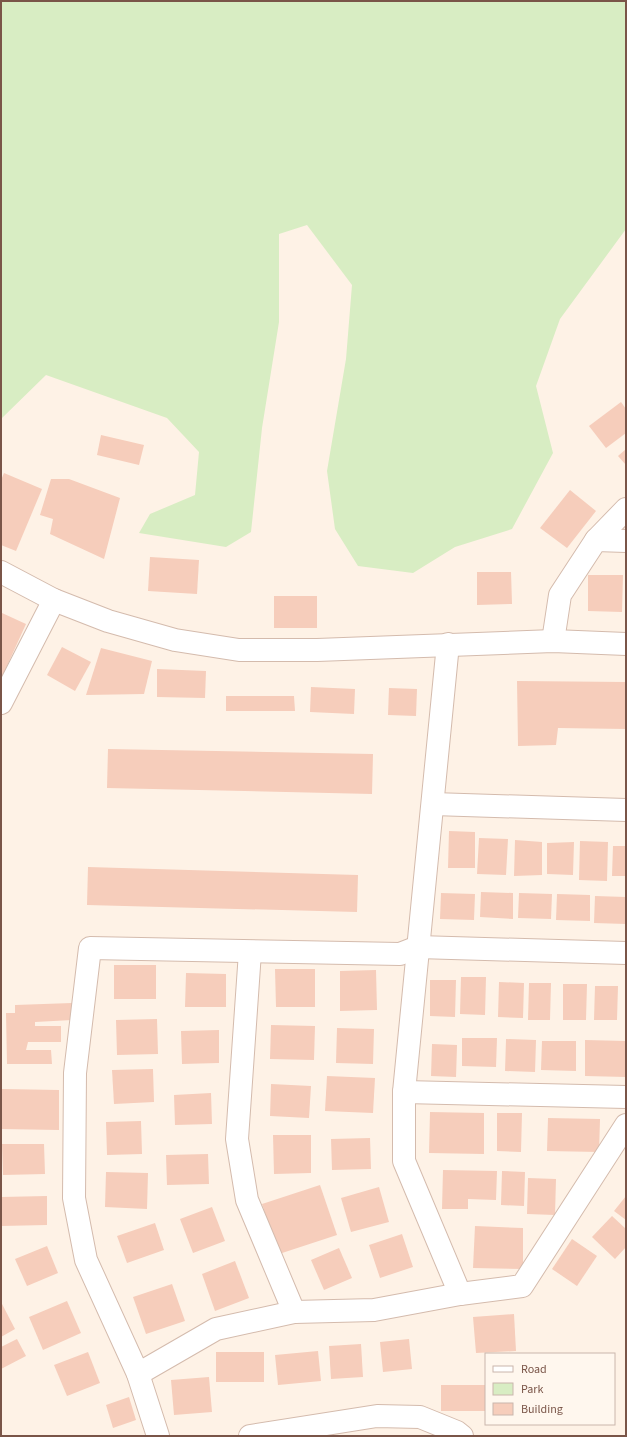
<svg xmlns="http://www.w3.org/2000/svg" width="627" height="1437" font-family="'Source Sans 3',sans-serif">
  <style>
    .green { fill: #d8edc3 }
    .building { fill: #f6cdbb }
    .lines { fill: none; stroke-linecap: round; stroke-linejoin: round }
    .minor-casing { stroke: #d4bbad; stroke-width: 24 }
    .tertiary-casing { stroke: #d4bbad; stroke-width: 24 }
    .minor { stroke: #fff; stroke-width: 22 }
    .tertiary { stroke: #fff; stroke-width: 22 }
  </style>
  <rect width="100%" height="100%" fill="#fef2e6"/>
  <path class="green" d="M1,1H626V229L560,319L536,386L553,453L512,529L455,547L413,573L358,566L335,529L327,471L346,359L352,285L307,225L279,234V322L262,428L251,532L226,547L139,533L150,514L195,495L199,452L167,418L46,375L1,419Z"/>
  <g class="building">
    <path d="M621,402L626,409V433L606,448L589,426Z"/>
    <path d="M101,435L144,445L139,465L97,455Z"/>
    <path d="M626,449V465L618,456Z"/>
    <path d="M4,473L42,489L16,551L1,545V480Z"/>
    <path d="M51,479H69L120,498L104,559L50,534L53,519L40,515Z"/>
    <path d="M570,490L596,511L567,548L540,528Z"/>
    <path d="M150,557L199,560L197,594L148,591Z"/>
    <path d="M477,572H511L512,604L477,605Z"/>
    <path d="M588,575H623L622,612L588,611Z"/>
    <rect x="274" y="596" width="43" height="32"/>
    <path d="M2,613L26,624L1,679V615Z"/>
    <path d="M62,647L91,662L75,691L47,675Z"/>
    <path d="M101,648L152,661L144,694L86,695Z"/>
    <path d="M157,669L206,671L205,698L157,697Z"/>
    <path d="M517,681L626,682V729L558,728L556,745L518,746Z"/>
    <path d="M311,687L355,689L354,714L310,712Z"/>
    <path d="M389,688L417,689L416,716L388,715Z"/>
    <path d="M226,696H294L295,711H226Z"/>
    <path d="M108,749L373,754L372,794L107,788Z"/>
    <path d="M449,831L475,832V868H448Z"/>
    <path d="M479,838L508,839L506,875L477,874Z"/>
    <path d="M515,840L542,842V875L514,876Z"/>
    <path d="M580,841L608,842L607,881L579,880Z"/>
    <path d="M574,842L573,875L547,874V843Z"/>
    <path d="M613,846H626V876H612Z"/>
    <path d="M88,867L358,875L357,912L87,905Z"/>
    <path d="M481,892L513,893V919L480,917Z"/>
    <path d="M441,893L475,894L474,920L440,919Z"/>
    <path d="M519,893L552,894L551,919L518,918Z"/>
    <path d="M557,894L590,895V921L556,920Z"/>
    <path d="M595,896L626,897V924L594,923Z"/>
    <rect x="114" y="965" width="42" height="34"/>
    <path d="M275,969H315V1007H276Z"/>
    <path d="M376,970L377,1010L340,1011V971Z"/>
    <path d="M186,973L226,974V1007H185Z"/>
    <path d="M461,977H486L485,1015L460,1014Z"/>
    <path d="M430,980H456L455,1017L430,1016Z"/>
    <path d="M499,982L524,983L523,1018L498,1017Z"/>
    <path d="M529,983H551L550,1020H528Z"/>
    <path d="M563,984H587L586,1020H563Z"/>
    <path d="M595,986H618L617,1020H594Z"/>
    <path d="M72,1003V1020L35,1022V1026H61V1042H28L26,1050H51L52,1064H7L6,1013H15V1005Z"/>
    <path d="M157,1019L158,1054L117,1055L116,1020Z"/>
    <path d="M271,1025L315,1026L314,1060L270,1059Z"/>
    <path d="M337,1028L374,1029L373,1064L336,1063Z"/>
    <path d="M219,1030V1063L182,1064L181,1031Z"/>
    <path d="M462,1038H497L496,1067L462,1066Z"/>
    <path d="M506,1039L536,1040L535,1072L505,1071Z"/>
    <path d="M585,1040L626,1041V1077L585,1076Z"/>
    <path d="M542,1041H576V1071L541,1070Z"/>
    <path d="M432,1044L457,1045L456,1077L431,1076Z"/>
    <path d="M153,1069L154,1102L114,1104L112,1070Z"/>
    <path d="M327,1076L375,1078L373,1113L325,1111Z"/>
    <path d="M271,1084L311,1086L309,1118L270,1116Z"/>
    <path d="M2,1089L59,1090V1130L1,1129Z"/>
    <path d="M211,1093L212,1124L175,1125L174,1095Z"/>
    <path d="M430,1112L484,1113V1154L429,1153Z"/>
    <path d="M497,1113H522L521,1152L497,1151Z"/>
    <path d="M548,1118L600,1119L599,1152L547,1151Z"/>
    <path d="M141,1121L142,1154L107,1155L106,1122Z"/>
    <path d="M273,1135H311V1173L274,1174Z"/>
    <path d="M370,1138L371,1169L332,1170L331,1139Z"/>
    <path d="M2,1144H44L45,1174L3,1175Z"/>
    <path d="M208,1154L209,1184L167,1185L166,1155Z"/>
    <path d="M443,1170L497,1171L496,1200L468,1199V1209H442Z"/>
    <path d="M502,1171L525,1172L524,1206L501,1205Z"/>
    <path d="M106,1172L148,1173L147,1209L105,1207Z"/>
    <path d="M528,1178L556,1179L555,1215L527,1214Z"/>
    <path d="M320,1185L337,1235L279,1254L262,1204Z"/>
    <path d="M379,1187L389,1222L351,1232L341,1198Z"/>
    <path d="M47,1196V1225L1,1226V1197Z"/>
    <path d="M626,1196V1220L614,1211Z"/>
    <path d="M212,1207L225,1241L193,1253L180,1219Z"/>
    <path d="M612,1216L626,1229V1247L615,1259L592,1237Z"/>
    <path d="M155,1223L164,1250L127,1263L117,1236Z"/>
    <path d="M475,1226L523,1228V1269L473,1268Z"/>
    <path d="M402,1234L413,1267L380,1278L369,1245Z"/>
    <path d="M572,1239L597,1256L577,1286L552,1269Z"/>
    <path d="M47,1246L58,1273L27,1286L15,1259Z"/>
    <path d="M339,1248L352,1278L324,1290L311,1260Z"/>
    <path d="M235,1261L249,1298L215,1311L202,1274Z"/>
    <path d="M172,1284L185,1321L146,1334L133,1297Z"/>
    <path d="M67,1301L81,1333L43,1350L29,1317Z"/>
    <path d="M1,1302L15,1329L1,1337Z"/>
    <path d="M514,1314L516,1351L476,1353L473,1317Z"/>
    <path d="M17,1339L26,1356L1,1369V1347Z"/>
    <path d="M409,1339L412,1369L383,1372L380,1342Z"/>
    <path d="M361,1344L363,1377L331,1379L329,1346Z"/>
    <path d="M318,1351L321,1381L278,1385L275,1355Z"/>
    <path d="M88,1352L100,1383L67,1396L54,1365Z"/>
    <rect x="216" y="1352" width="48" height="30"/>
    <path d="M209,1377L212,1412L174,1415L171,1380Z"/>
    <rect x="441" y="1385" width="45" height="26"/>
    <path d="M129,1397L136,1420L113,1428L106,1405Z"/>
  </g>
  <g class="lines">
    <g class="minor-casing">
      <g id="minor">
        <path d="M596,540L626,509"/>
        <path d="M553,641L560,595L596,540L626,541"/>
        <path d="M448,644L404,1092V1161L460,1294"/>
        <path d="M1,703L54,600"/>
        <path d="M433,804L626,810"/>
        <path d="M250,952L237,1139L247,1200L294,1312"/>
        <path d="M404,1092L626,1097"/>
        <path d="M138,1374L216,1329L294,1312L374,1310L460,1294L522,1286L626,1125"/>
        <path d="M158,1436L138,1374L86,1260L74,1198L75,1073L90,948L400,954L418,947L626,953"/>
        <path d="M250,1436L377,1416L420,1417L457,1432L462,1436"/>
      </g>
    </g>
    <g class="tertiary-casing">
      <path id="tertiary" d="M1,572L54,600L108,621L175,640L239,650H317L553,641L626,644"/>
    </g>
    <use href="#minor" class="minor"/>
    <use href="#tertiary" class="tertiary"/>
  </g>
  <rect width="627" height="1437" fill="none" stroke="#7a5548" stroke-width="4"/>
  <rect x="485" y="1353" width="130" height="72" fill="#fff7ee" stroke="#cab6ac"/>
  <rect x="493" y="1366" width="20" height="6" fill="#ffffff" stroke="#cab6ac"/>
  <text x="521" y="1373" font-size="12" fill="#7a5548">Road</text>
  <rect x="493" y="1383" width="20" height="12" fill="#d8edc3" stroke="#cab6ac"/>
  <text x="521" y="1393" font-size="12" fill="#7a5548">Park</text>
  <rect x="493" y="1403" width="20" height="12" fill="#f6cdbb" stroke="#cab6ac"/>
  <text x="521" y="1413" font-size="12" fill="#7a5548">Building</text>
</svg>
